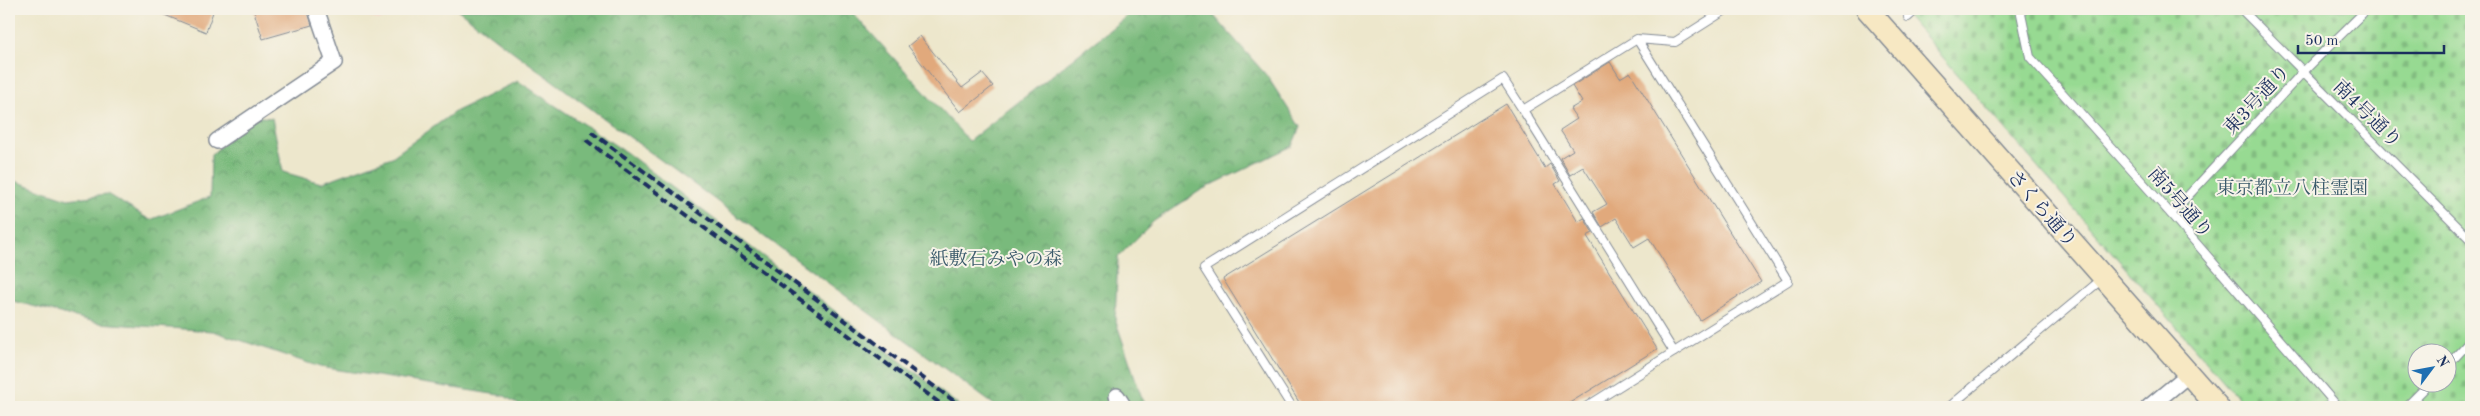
<svg xmlns="http://www.w3.org/2000/svg" width="2480" height="416" font-family="'Old Standard TT','Noto Serif JP',serif">
  <style>
    .built { fill: #f7d0cd }
    .forest { fill: url(#forest-crowns); stroke: #4a746d }
    .cemetery { fill: url(#cemetery-stones); stroke: #598478; fill-rule: evenodd }
    .building { fill: #e1a97c }
    .lines { fill: none; stroke-linecap: round; stroke-linejoin: round }
    .lane-casing { stroke: #848b95; stroke-width: 10 }
    .street-casing { stroke: #848b95; stroke-width: 18 }
    .secondary-casing { stroke: #848b95; stroke-width: 24 }
    .lane { stroke: #fff; stroke-width: 8 }
    .street { stroke: #fff; stroke-width: 15 }
    .secondary { stroke: #f7e8c3; stroke-width: 21 }
    .rail { stroke: #1b2f5e; stroke-width: 4; stroke-dasharray: 8 4; stroke-linecap: butt }
    .labels { text-anchor: middle; stroke-width: 4; stroke-linejoin: round; paint-order: stroke }
    .street-label { font-size: 19px; fill: #1b2f5e; stroke: #f7f3e8 }
    .park-label { font-size: 19px; fill: #3a5a6b; stroke: #f7f3e8 }
  </style>
  <defs>
    <pattern id="forest-crowns" width="20" height="18" patternUnits="userSpaceOnUse" patternTransform="scale(1.25)"><rect width="20" height="18" fill="#79ba7c"/><path d="M2 6a3 3 0 1 1 6 0M12 15a3 3 0 1 1 6 0" fill="none" stroke="#629869"/></pattern>
    <pattern id="cemetery-stones" width="16" height="16" patternUnits="userSpaceOnUse" patternTransform="scale(1.25)"><rect width="16" height="16" fill="#97da92"/><path d="M2 7V4a2 2 0 0 1 4 0v3zM10 15v-3a2 2 0 0 1 4 0v3z" fill="#82bb80"/></pattern>
  </defs>
  <rect width="100%" height="100%" fill="#f7f3e8"/>
  <filter id="ink" filterUnits="userSpaceOnUse"><feTurbulence type="fractalNoise" baseFrequency=".02" numOctaves="2"/><feDisplacementMap in="SourceGraphic" scale="10" xChannelSelector="R" yChannelSelector="G"/><feConvolveMatrix kernelMatrix="1 2 1 2 8 2 1 2 1" color-interpolation-filters="sRGB"/></filter>
  <filter id="wash" filterUnits="userSpaceOnUse"><feTurbulence type="fractalNoise" baseFrequency=".0096" numOctaves="4" result="noise"/><feDisplacementMap in="SourceGraphic" scale="20" xChannelSelector="R" yChannelSelector="G"/><feGaussianBlur stdDeviation="1.12" result="paint"/><feColorMatrix in="noise" values="0 0 0 0 0 0 0 0 0 0 0 0 0 0 0 0 0 1.4 0 .05"/><feComposite in="paint" operator="in"/></filter>
  <g filter="url(#wash)">
    <rect width="100%" height="100%" fill="#ede7cc"/>
    <path class="built" d="M350,9H402L380,20L352,13Z"/>
    <g class="forest">
      <path d="M457,9H849L969,141L1132,12L1147,9H1208L1267,76L1300,127L1292,146L1201,190L1154,221L1118,257L1115,319L1145,407H997L496,39Z"/>
      <path d="M518,81L627,153L961,407H522L505,396L320,367L213,331L99,323L9,300V179L68,199L107,194L150,220L210,197L211,155L253,116L272,118L283,172L321,183L392,157L456,111Z"/>
    </g>
    <path class="cemetery" d="M1901,9H2471V407H2246ZM2418,354H2448V384H2418Z"/>
    <g id="blocks">
      <g class="building">
        <path d="M150,9H214L206,32Z"/>
        <path d="M253,9H307L312,25L263,39Z"/>
        <path d="M920,36L962,88L982,73L993,86L960,112L908,46Z"/>
        <path d="M1610,62L1620,78L1630,72L1761,282L1700,320L1649,238L1634,247L1616,218L1602,227L1593,212L1607,204L1583,167L1570,175L1560,158L1573,150L1560,130L1577,119L1570,109L1582,102L1572,86Z"/>
        <path d="M1506,104L1545,168L1550,164L1560,181L1555,184L1578,222L1584,218L1593,233L1587,236L1657,349L1563,407H1302L1223,279Z"/>
      </g>
    </g>
  </g>
  <g filter="url(#ink)">
    <use href="#blocks" fill-opacity="0" stroke="#848b95" stroke-width="1"/>
    <g class="lines">
      <g class="lane-casing">
        <g id="lane">
          <path d="M2020,9L2030,57L2171,214L2338,407"/>
          <path d="M2241,9L2471,240"/>
          <path d="M1908,17L1917,9"/>
          <path d="M1637,39L1788,281L1674,352L1523,110L1637,39L1675,42L1727,9"/>
          <path d="M2171,214L2304,71L2367,9"/>
          <path d="M2448,365L2471,340"/>
          <path d="M1292,407L1204,268L1503,79L1523,110"/>
          <path d="M1586,407L1674,352"/>
          <path d="M1949,407L2102,279"/>
          <path d="M2406,407L2429,384"/>
        </g>
      </g>
      <g class="street-casing">
        <g id="street">
          <path d="M217,141L334,62L316,9"/>
          <path d="M1117,396L1124,407"/>
          <path d="M2149,407L2189,374"/>
        </g>
      </g>
      <g class="secondary-casing">
        <path id="secondary" d="M1867,9L2218,407"/>
      </g>
      <use href="#lane" class="lane"/>
      <use href="#street" class="street"/>
      <use href="#secondary" class="secondary"/>
      <g class="rail">
        <path d="M591,132L962,407"/>
        <path d="M586,140L945,407"/>
      </g>
    </g>
  </g>
  <g class="labels">
    <g class="street-label">
      <text transform="translate(2256 99) rotate(-47)" y="7">東3号通り</text>
      <text transform="translate(2368 113) rotate(45)" y="7">南4号通り</text>
      <text transform="translate(2181 202) rotate(49)" y="7">南5号通り</text>
      <text transform="translate(2043 208) rotate(49)" y="7">さくら通り</text>
    </g>
    <g class="park-label">
      <text x="2292" y="194">東京都立八柱霊園</text>
      <text x="996" y="265">紙敷石みやの森</text>
    </g>
  </g>
  <rect width="2480" height="416" fill="none" stroke="#f7f3e8" stroke-width="30"/>
  <g transform="translate(2432 368) rotate(58)"><circle r="24" fill="#f7f3e8" stroke="#9fa5b1"/>
  <path d="M0-4L9 19L0 12L-9 19Z" fill="#1f6fb2"/>
  <text y="-8" font-size="14" font-weight="bold" text-anchor="middle" fill="#1b2f5e">N</text>
  </g>
  <path d="M2298 45v8h146v-8" fill="none" stroke="#1b2f5e" stroke-width="2.5"/>
  <text x="2305" y="45" font-size="15" fill="#1b2f5e" stroke="#f7f3e8" stroke-width="4" paint-order="stroke">50 m</text>
</svg>
